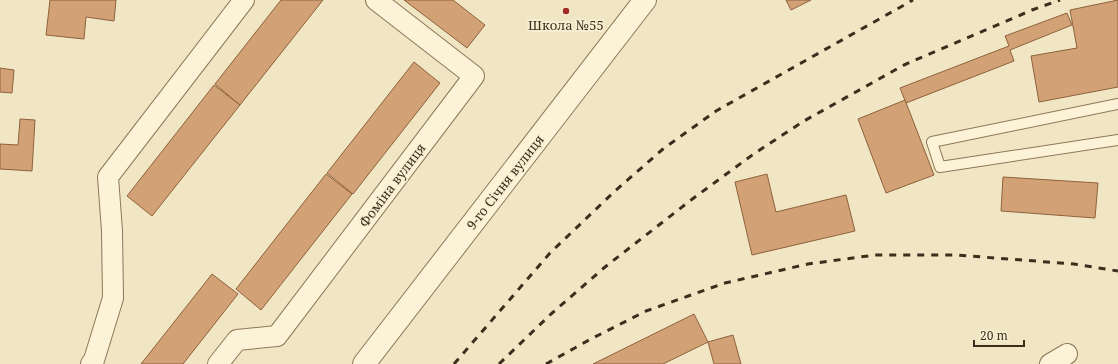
<svg xmlns="http://www.w3.org/2000/svg" width="1118" height="364" font-family="'Noto Serif',serif">
  <style>
    .building { fill: #d2a276; stroke: #8e613c }
    .lines { fill: none; stroke-linecap: round; stroke-linejoin: round }
    .service-casing { stroke: #8d7758; stroke-width: 12 }
    .minor-casing { stroke: #8d7758; stroke-width: 22 }
    .tertiary-casing { stroke: #8d7758; stroke-width: 24 }
    .service { stroke: #fbf2d7; stroke-width: 10 }
    .minor { stroke: #fbf2d7; stroke-width: 20 }
    .tertiary { stroke: #fbf2d7; stroke-width: 22 }
    .rail { stroke: #3c2e1d; stroke-width: 3; stroke-dasharray: 7 7; stroke-linecap: butt }
    .poi-dot { fill: #a12a24; stroke: #f8efd3; stroke-width: 1.5 }
    .labels { text-anchor: middle; stroke-width: 3.5; stroke-linejoin: round; paint-order: stroke }
    .poi-label { font-size: 13px; fill: #3c2e1d; stroke: #f8efd3 }
    .street-label { font-size: 13px; fill: #3c2e1d; stroke: #f8efd3 }
  </style>
  <rect width="100%" height="100%" fill="#f1e6c3"/>
  <g class="building">
    <path d="M50,0H116L114,21L86,17L84,39L46,35Z"/>
    <path d="M281,0H323L240,105L215,84Z"/>
    <path d="M404,0H453L485,25L467,48Z"/>
    <path d="M786,0H811L791,10Z"/>
    <path d="M1118,0V87L1039,102L1031,56L1077,48L1070,10Z"/>
    <path d="M1067,13L1072,25L1010,50L1014,61L906,103L900,88L1009,46L1005,36Z"/>
    <path d="M414,62L440,83L353,194L327,173Z"/>
    <path d="M0,68L14,70L12,93L0,92Z"/>
    <path d="M214,85L240,105L152,216L127,196Z"/>
    <path d="M905,100L934,175L886,193L858,119Z"/>
    <path d="M20,119L35,120L32,171L0,169V144L18,145Z"/>
    <path d="M326,174L352,194L261,310L236,289Z"/>
    <path d="M767,174L776,212L846,195L855,231L752,255L735,182Z"/>
    <path d="M1003,177L1098,183L1095,218L1001,211Z"/>
    <path d="M212,274L238,294L183,364H141Z"/>
    <path d="M694,314L708,342L663,364H593Z"/>
    <path d="M733,335L741,364H714L708,342Z"/>
  </g>
  <g class="lines">
    <g class="service-casing">
      <path id="service" d="M1118,104L932,142L940,167L1118,140"/>
    </g>
    <g class="minor-casing">
      <g id="minor">
        <path d="M91,364L94,360L113,298L112,231L108,177L244,0"/>
        <path d="M218,364L237,340L277,336L474,76L376,0"/>
        <path d="M1050,364L1067,354"/>
      </g>
    </g>
    <g class="tertiary-casing">
      <path id="tertiary" d="M364,364L645,0"/>
    </g>
    <use href="#service" class="service"/>
    <use href="#minor" class="minor"/>
    <use href="#tertiary" class="tertiary"/>
    <g class="rail">
      <path d="M454,364L550,253L615,191L663,149L716,111L913,0"/>
      <path d="M499,364L551,314L605,267L691,200L755,153L804,121L904,65L1032,10L1060,0"/>
      <path d="M546,364L589,340L646,311L725,283L808,264L875,255H956L1074,264L1118,271"/>
    </g>
  </g>
  <circle class="poi-dot" cx="566" cy="11" r="4"/>
  <g class="labels">
    <g class="poi-label">
      <text x="566" y="30">Школа №55</text>
    </g>
    <g class="street-label">
      <text transform="translate(505 182) rotate(-52)" y="5">9-го Січня вулиця</text>
      <text transform="translate(392 185) rotate(-53)" y="5">Фоміна вулиця</text>
    </g>
  </g>
  <path d="M974 340v6h50v-6" fill="none" stroke="#3c2e1d" stroke-width="2"/>
  <text x="980" y="340" font-size="12" fill="#3c2e1d" stroke="#f8efd3" stroke-width="3" paint-order="stroke">20 m</text>
</svg>
